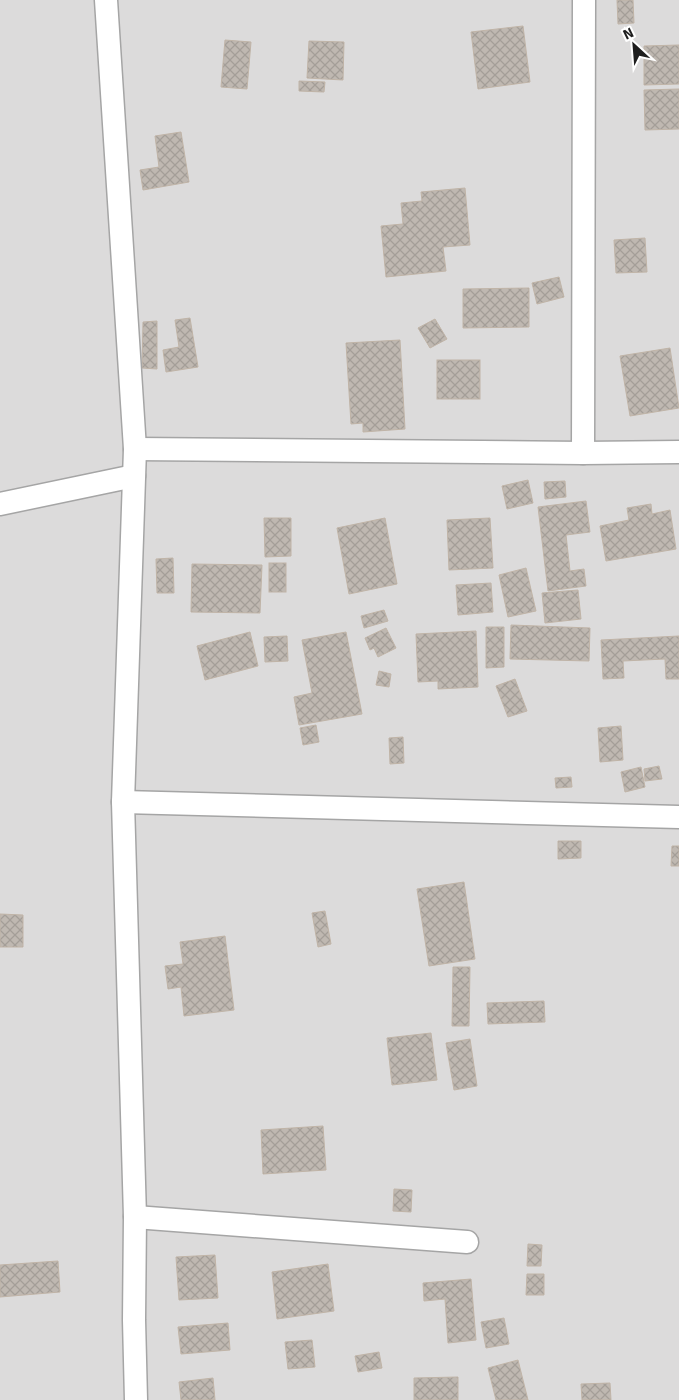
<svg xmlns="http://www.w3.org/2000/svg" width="679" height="1400" font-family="Signika,sans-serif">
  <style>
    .residential { fill: #dcdbdb }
    .building { fill: url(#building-cross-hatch); stroke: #c0b4a7 }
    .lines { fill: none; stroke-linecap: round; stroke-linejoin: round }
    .minor-casing { stroke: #a5a5a5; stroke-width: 25 }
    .minor { stroke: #fff; stroke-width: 22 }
  </style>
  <defs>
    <pattern id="building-cross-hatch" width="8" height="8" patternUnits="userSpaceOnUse" patternTransform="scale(1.25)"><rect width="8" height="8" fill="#bfb8b1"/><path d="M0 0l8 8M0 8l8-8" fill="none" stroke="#a49e98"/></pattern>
  </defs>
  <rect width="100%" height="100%" fill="#efece5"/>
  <rect class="residential" x="0" y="0" width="679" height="1400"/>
  <g class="building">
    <path d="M617,0H633L634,23L618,24Z"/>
    <path d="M523,26L530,82L478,89L471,32Z"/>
    <path d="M225,40L251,42L247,89L221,87Z"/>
    <path d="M309,41L344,42L343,80L307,78Z"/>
    <path d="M679,45V84L644,85V46Z"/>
    <path d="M299,81L325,82L324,92L299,91Z"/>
    <path d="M679,89V129L645,130L644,90Z"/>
    <path d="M181,132L189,182L143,190L140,170L159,167L155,136Z"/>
    <path d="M465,188L470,245L443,247L446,271L386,277L381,226L403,224L401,203L422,201L421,192Z"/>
    <path d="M645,238L647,272L616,273L614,240Z"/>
    <path d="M559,277L564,297L537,304L532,283Z"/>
    <path d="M529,288V327L463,328V289Z"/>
    <path d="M190,318L198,367L166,372L163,350L179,347L175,320Z"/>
    <path d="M435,319L447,339L430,348L418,328Z"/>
    <path d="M157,321V369L142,368L143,322Z"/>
    <path d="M400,340L405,429L363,432V423L351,424L346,343Z"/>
    <path d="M670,348L679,408L630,416L620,356Z"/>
    <rect x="437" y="360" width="43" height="39"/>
    <path d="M528,480L533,503L507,509L502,486Z"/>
    <path d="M565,481L566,497L545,499L544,482Z"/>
    <path d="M586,501L590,532L566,535L570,571L584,569L586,586L548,591L538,507Z"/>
    <path d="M651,504L652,514L670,510L676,549L606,561L600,526L629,520L627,508Z"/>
    <path d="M264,518H291V556L265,557Z"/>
    <path d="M385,518L397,584L349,594L337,528Z"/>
    <path d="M490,518L493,568L449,570L447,520Z"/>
    <path d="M173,558L174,593H157L156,559Z"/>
    <rect x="269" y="563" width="17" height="29"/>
    <path d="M192,564L262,565L260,613L191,612Z"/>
    <path d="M526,568L536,611L508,617L499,575Z"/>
    <path d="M491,583L493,612L458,615L456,585Z"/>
    <path d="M578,590L581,619L545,623L542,593Z"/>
    <path d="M384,610L388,621L364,628L361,616Z"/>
    <path d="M511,625L590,628L589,661L510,659Z"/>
    <path d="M486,627H504V667L486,668Z"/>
    <path d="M386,628L396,648L378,657L374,648L370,650L365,638Z"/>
    <path d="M476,631L478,687L438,689V681L418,682L416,634Z"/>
    <path d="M250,632L258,666L205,680L197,646Z"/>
    <path d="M346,632L362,714L299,725L294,697L312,693L302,640Z"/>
    <path d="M287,636L288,661L265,662L264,637Z"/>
    <path d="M679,636V679H666L665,659L623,661L624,678L603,679L601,640Z"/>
    <path d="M379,671L391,674L389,687L376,685Z"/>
    <path d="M515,679L527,711L508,717L496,686Z"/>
    <path d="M316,725L319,742L303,745L300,728Z"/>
    <path d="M621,726L623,760L600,762L598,728Z"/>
    <path d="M403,737L404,763L390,764L389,738Z"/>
    <path d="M659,766L662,779L645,781L644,769Z"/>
    <path d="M641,767L645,787L625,792L621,772Z"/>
    <path d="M571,777L572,787L556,788L555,778Z"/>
    <path d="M558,841H581V858L558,859Z"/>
    <path d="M672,846H679V866H671Z"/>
    <path d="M464,882L475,959L429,966L417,889Z"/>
    <path d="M325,911L331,944L318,947L312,913Z"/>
    <path d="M0,914L23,915V947H0Z"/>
    <path d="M225,936L234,1010L184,1016L181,987L168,989L165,966L183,964L180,942Z"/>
    <path d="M453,967H470L469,1026H452Z"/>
    <path d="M544,1001L545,1022L488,1024L487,1003Z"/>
    <path d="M431,1033L437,1080L392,1085L387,1038Z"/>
    <path d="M470,1039L477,1086L454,1090L446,1043Z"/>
    <path d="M323,1126L326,1170L263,1174L261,1130Z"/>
    <path d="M394,1189L412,1190L411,1212L393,1211Z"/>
    <path d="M528,1244L542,1245L541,1266H527Z"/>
    <path d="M215,1255L218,1298L179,1300L176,1257Z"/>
    <path d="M58,1261L60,1292L0,1297V1265Z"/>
    <path d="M328,1264L334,1311L277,1319L272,1272Z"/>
    <path d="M527,1274H544V1295H526Z"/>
    <path d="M471,1279L476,1340L448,1343L445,1299L424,1301L423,1283Z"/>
    <path d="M504,1318L509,1344L486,1348L481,1322Z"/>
    <path d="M228,1323L230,1350L181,1354L178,1327Z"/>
    <path d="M312,1340L315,1367L288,1369L285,1342Z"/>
    <path d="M379,1352L382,1368L358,1372L355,1356Z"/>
    <path d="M518,1360L528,1400H496L488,1368Z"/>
    <path d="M458,1377V1400H414V1378Z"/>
    <path d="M213,1378L215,1400H181L179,1382Z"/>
    <path d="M610,1383L611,1400H582L581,1384Z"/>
  </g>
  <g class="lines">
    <g class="minor-casing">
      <g id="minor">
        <path d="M106,0L135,449L123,802L135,1217L134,1320L136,1400"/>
        <path d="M135,449L583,453L679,452"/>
        <path d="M583,453L584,0"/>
        <path d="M0,504L134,476"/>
        <path d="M123,802L679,817"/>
        <path d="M135,1217L467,1242"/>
      </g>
    </g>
    <use href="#minor" class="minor"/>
  </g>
  <g transform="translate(634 45) rotate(334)" stroke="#ffffff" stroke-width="4" paint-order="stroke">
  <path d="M0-4L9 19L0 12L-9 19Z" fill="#1e1e1e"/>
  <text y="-8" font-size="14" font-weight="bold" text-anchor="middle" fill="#1e1e1e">N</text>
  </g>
</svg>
